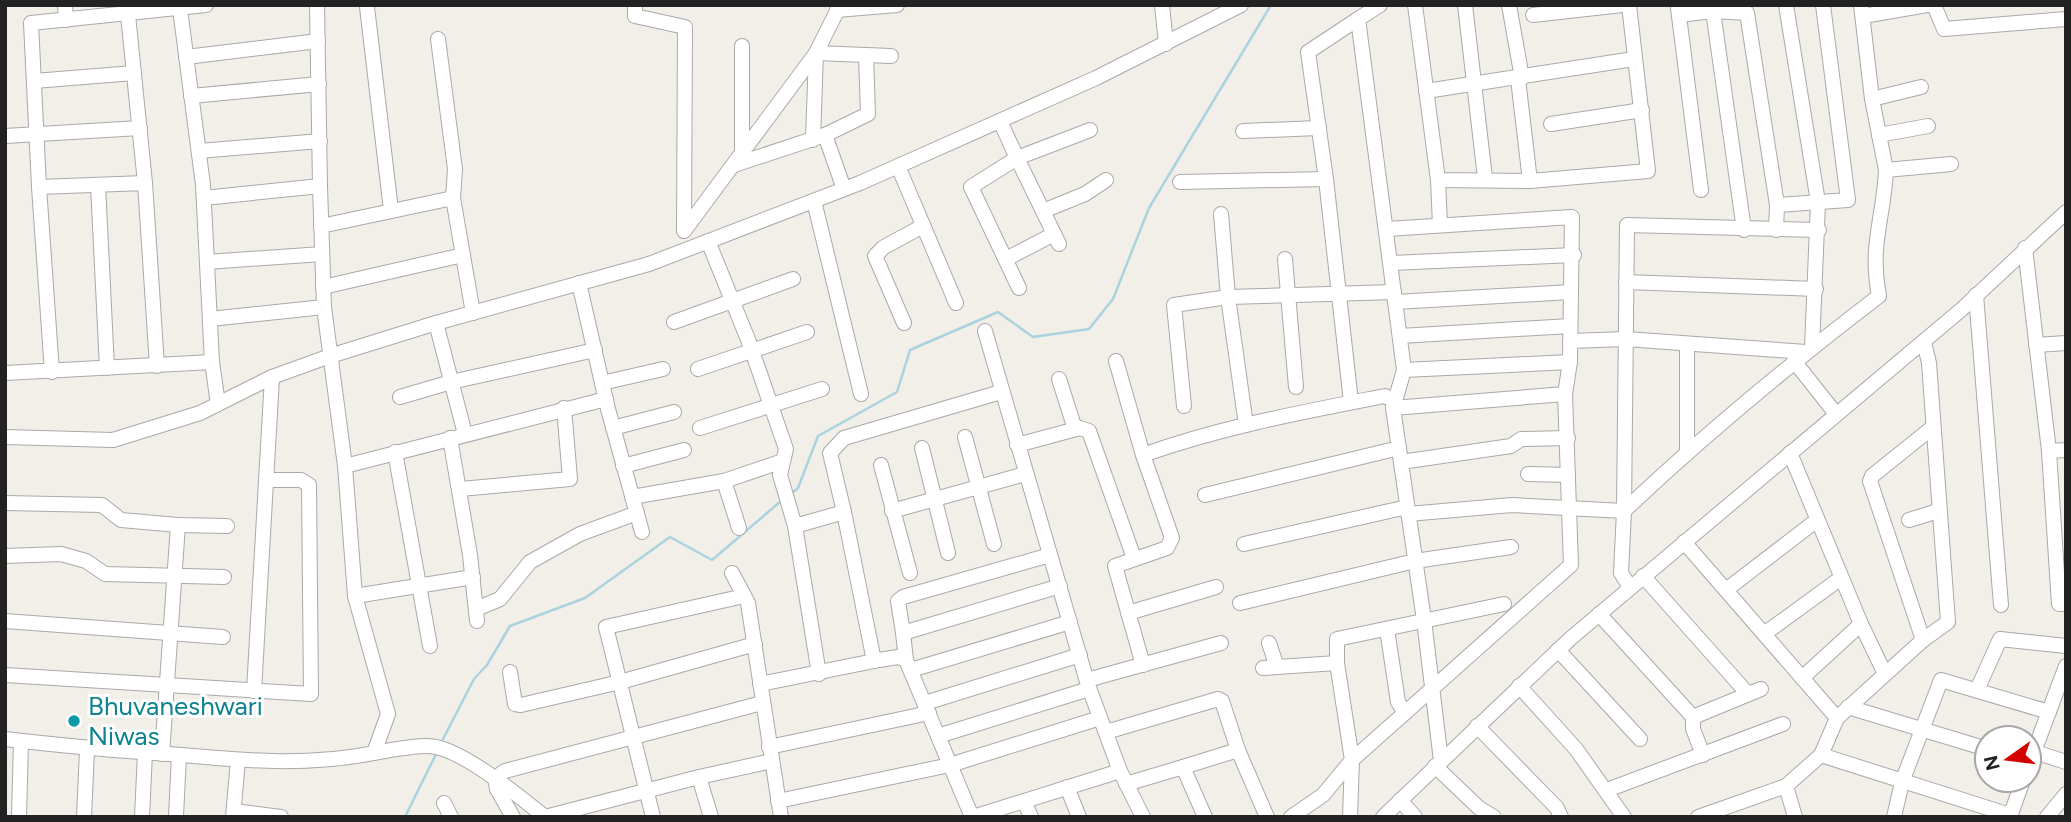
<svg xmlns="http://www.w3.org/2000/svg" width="2071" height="822" font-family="Figtree,sans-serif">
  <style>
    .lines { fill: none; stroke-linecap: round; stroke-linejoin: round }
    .stream { stroke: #aad3df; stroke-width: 2.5 }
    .minor-casing { stroke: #a9a9a9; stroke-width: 16 }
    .minor { stroke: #fff; stroke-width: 14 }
    .culture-dot { fill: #0f9aa8; stroke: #fff; stroke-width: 2.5 }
    .labels { text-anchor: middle; stroke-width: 6; stroke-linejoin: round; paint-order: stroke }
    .culture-label { font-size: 26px; fill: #0d838f; stroke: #fff; text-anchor: start }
  </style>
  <rect width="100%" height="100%" fill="#f2efe9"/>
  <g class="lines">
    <g class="stream">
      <path d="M792,493L798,488L818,436L897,392L910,350L998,312L1033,337L1089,329L1113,299L1149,208L1271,5"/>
      <path d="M442,741L474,679L487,665L510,626L585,598L670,537L712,560L781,501"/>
      <path d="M405,817L436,754"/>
    </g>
    <g class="minor-casing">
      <g id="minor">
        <path d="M65,5L66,20"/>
        <path d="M317,5L320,186"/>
        <path d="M635,5V16L685,27L684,230"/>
        <path d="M1162,5L1166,44"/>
        <path d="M1380,5L1358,19L1404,370L1393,408L1424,620L1441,761"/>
        <path d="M1415,5L1438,180L1530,181L1648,171L1629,5"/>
        <path d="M1465,5L1485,178"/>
        <path d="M1509,5L1522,78"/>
        <path d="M1786,5L1818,202L1812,348"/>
        <path d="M1861,5L1872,99L1886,170"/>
        <path d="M1934,5L1944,29L2066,19"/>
        <path d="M367,7L391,210"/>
        <path d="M1678,8L1701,190"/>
        <path d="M180,9L203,185L212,362"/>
        <path d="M837,10L897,5"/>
        <path d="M1713,11L1747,13L1777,205L1776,230"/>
        <path d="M128,15L145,183"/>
        <path d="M1533,15L1622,5"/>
        <path d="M1679,15L1713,11L1744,230"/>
        <path d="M1863,16L1927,5"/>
        <path d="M438,39L455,169L453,198"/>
        <path d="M186,57L318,41"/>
        <path d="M1518,79L1530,181"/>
        <path d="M34,81L134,73"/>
        <path d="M1426,91L1634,59"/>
        <path d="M191,96L319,84"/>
        <path d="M1872,99L1921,87"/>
        <path d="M1000,121L1017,158L971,187L1019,288"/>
        <path d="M1551,124L1642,110"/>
        <path d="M1243,131L1319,128"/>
        <path d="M825,135L868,114L866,55"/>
        <path d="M1879,135L1928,126"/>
        <path d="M5,136L140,128"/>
        <path d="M813,140L816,53L840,5"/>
        <path d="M199,151L320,141"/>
        <path d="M742,153V46"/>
        <path d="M734,165L825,135L844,189"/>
        <path d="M898,166L956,303"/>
        <path d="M1438,180L1440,225"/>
        <path d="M1180,182L1326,179"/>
        <path d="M98,185L107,368"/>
        <path d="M39,187L31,23L206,5"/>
        <path d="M814,201L861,394"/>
        <path d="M1777,205L1848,200L1823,5"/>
        <path d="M1043,211L1085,194L1106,180"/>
        <path d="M1221,214L1228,297L1246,425"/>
        <path d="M321,226L453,198L473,313"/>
        <path d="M684,231L816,53L891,56"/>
        <path d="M708,241L749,342L786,449L780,475L795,526L819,674"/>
        <path d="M1059,244L1017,158L1090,130"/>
        <path d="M2025,248L2049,451L2059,604H2066"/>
        <path d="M1006,259L1054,234"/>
        <path d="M1285,259L1296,387"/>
        <path d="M207,262L322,254"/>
        <path d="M1391,263L1574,255"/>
        <path d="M1626,282L1816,289"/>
        <path d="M579,283L608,409L642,532"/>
        <path d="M323,287L463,255"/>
        <path d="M1976,295L2001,605"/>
        <path d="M1395,302L1571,292"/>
        <path d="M210,319L324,307"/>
        <path d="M674,322L793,279"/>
        <path d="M436,323L465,434"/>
        <path d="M904,323L875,256L884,247L923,226"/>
        <path d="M985,331L1088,685L1120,771L1143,817"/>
        <path d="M1400,336L1570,326"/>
        <path d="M1570,341L1626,339L1806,352"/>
        <path d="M2036,345L2066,343"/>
        <path d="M1116,361L1143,455L1172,538L1167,548L1115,566L1143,665"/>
        <path d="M1794,361L1836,414"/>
        <path d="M698,369L807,332"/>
        <path d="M1404,370L1570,362"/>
        <path d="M52,372L39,187L145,183L157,366"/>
        <path d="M5,373L212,362L218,404"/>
        <path d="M1059,379L1075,429"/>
        <path d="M602,383L663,369"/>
        <path d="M400,397L451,382L595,350"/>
        <path d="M1351,402L1326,179L1308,52L1358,19"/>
        <path d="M1184,406L1174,305L1228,297L1394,292"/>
        <path d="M1393,408L1565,394"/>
        <path d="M613,428L674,412"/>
        <path d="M700,428L822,389"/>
        <path d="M5,437L113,440L200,413L272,377L330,356L436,323L649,264L860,183L1096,78L1241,5"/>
        <path d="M965,437L994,544"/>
        <path d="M450,438L470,555L477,621"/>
        <path d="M1017,445L1080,428L1089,431L1134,558"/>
        <path d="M922,448L948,553"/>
        <path d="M2049,451L2066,450"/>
        <path d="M395,452L430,646"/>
        <path d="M1687,452V344"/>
        <path d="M1790,453L1861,624"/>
        <path d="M1143,455C1221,427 1303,412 1385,396L1394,401"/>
        <path d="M1401,462L1511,446L1521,439L1568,438"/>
        <path d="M881,465L910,573"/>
        <path d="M345,466L606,399"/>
        <path d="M623,466L684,450"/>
        <path d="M1528,474L1568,475"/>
        <path d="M724,481L739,528"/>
        <path d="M460,489L570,479L564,408"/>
        <path d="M1205,495L1399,448"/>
        <path d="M632,497L724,481L783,461"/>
        <path d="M5,503L102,505L121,520L178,525L162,754"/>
        <path d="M892,511L1025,474"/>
        <path d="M1624,511C1705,434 1790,364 1879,296C1869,244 1884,218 1886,170L1951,164"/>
        <path d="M1624,511L1627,225L1819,230"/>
        <path d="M844,512L830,453L844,438L1001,392"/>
        <path d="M1408,514L1512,505L1624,511L1621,573L1630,587"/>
        <path d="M1909,520L1938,511"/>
        <path d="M178,525L227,526"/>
        <path d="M795,526L844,512L874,661"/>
        <path d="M1684,542L1837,718"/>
        <path d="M1244,544L1407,507"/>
        <path d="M5,556L61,554L86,561L105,574L224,577"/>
        <path d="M732,573L748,603L781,817"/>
        <path d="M1643,576L1748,694"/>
        <path d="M1726,590L1817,520"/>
        <path d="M355,596L473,577"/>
        <path d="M1240,603L1415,561L1511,547"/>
        <path d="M476,609L500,599L530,562L580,534L637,513"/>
        <path d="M1128,613L1216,587"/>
        <path d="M1599,614L1693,717L1761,689"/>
        <path d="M5,621L223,637"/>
        <path d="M1387,629L1398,702L1405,713"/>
        <path d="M903,633L898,601L903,597L1050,555"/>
        <path d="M1764,634L1841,578"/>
        <path d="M1923,640L1948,622L1929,363L1924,342"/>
        <path d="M1269,643L1277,667"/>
        <path d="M1558,650L1640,739"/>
        <path d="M906,660L903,633L1060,586"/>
        <path d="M1263,668L1337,663"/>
        <path d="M911,670L1070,622"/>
        <path d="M510,672L515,704L521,705L620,682L755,644"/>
        <path d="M5,675L311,694L309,485L301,480H267"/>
        <path d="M1802,678L1861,624L1885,674"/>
        <path d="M1087,680L1221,643"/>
        <path d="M760,684L879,660L898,657L906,660L972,817"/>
        <path d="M1519,686L1576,749L1624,817"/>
        <path d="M1977,690L2000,639L2066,646"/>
        <path d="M254,691L272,377"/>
        <path d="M925,703L1080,655"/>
        <path d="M1848,707L1987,749"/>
        <path d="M1693,717V729L1703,755"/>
        <path d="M1477,726L1557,808L1561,817"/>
        <path d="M1106,732L1218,699L1222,701L1238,750"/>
        <path d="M938,736L1089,689"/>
        <path d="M5,739C64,746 123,751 182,755C248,761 308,766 374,753L388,714L355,596L345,466L324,307L320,186L204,198"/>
        <path d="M769,747L929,713"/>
        <path d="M2035,752L2066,762"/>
        <path d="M374,753C391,750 410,746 428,746C459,746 520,797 545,817"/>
        <path d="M1821,755L1837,718L1923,640L1870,481L1872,476L1933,427"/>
        <path d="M2029,765L2066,666"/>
        <path d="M1435,766L1479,808L1494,817"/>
        <path d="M1183,767L1238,750L1267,817"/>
        <path d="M699,777L772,761"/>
        <path d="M1126,784L1183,767L1205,817"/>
        <path d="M1786,786L1821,755L2010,815"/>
        <path d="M1067,787L1079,817"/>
        <path d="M1607,790L1783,724"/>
        <path d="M1400,800L1415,817"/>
        <path d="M778,801L950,765L1100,718"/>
        <path d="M1024,801L1031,817"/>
        <path d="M444,803L451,817"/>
        <path d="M234,811L281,817"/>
        <path d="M19,817L21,741"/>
        <path d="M84,817L87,750"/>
        <path d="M142,817L145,753"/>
        <path d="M176,817L179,755"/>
        <path d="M233,817L238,760"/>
        <path d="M513,817L497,789L495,778L505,771L762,703"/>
        <path d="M545,817L699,777L711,817"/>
        <path d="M653,817L606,627L744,596"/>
        <path d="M973,817L1120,771"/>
        <path d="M1291,817L1323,795L1352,760L1337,663V639L1504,604"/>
        <path d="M1350,817L1352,760L1571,565L1565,394L1570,362L1572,217L1387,229"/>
        <path d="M1383,817L1571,638L1962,309L2066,212"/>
        <path d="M1698,817L1786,786L1795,817"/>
        <path d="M1894,817L1902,782L1941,680L2049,712"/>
        <path d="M2010,817L2023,780"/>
        <path d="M2047,817L2066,794"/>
      </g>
    </g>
    <use href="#minor" class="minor"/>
  </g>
  <circle class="culture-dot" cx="74" cy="721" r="7"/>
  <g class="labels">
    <g class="culture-label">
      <text x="88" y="715">Bhuvaneshwari<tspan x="88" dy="30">Niwas</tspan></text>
    </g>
  </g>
  <rect width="2071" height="822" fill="none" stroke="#222222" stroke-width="14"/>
  <g transform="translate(2008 759) rotate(256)"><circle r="33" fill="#ffffff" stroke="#a7a7a7" stroke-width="2"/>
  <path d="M0-5L12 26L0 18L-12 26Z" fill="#d40000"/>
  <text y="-10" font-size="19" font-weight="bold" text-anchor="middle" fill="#222222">N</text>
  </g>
</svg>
